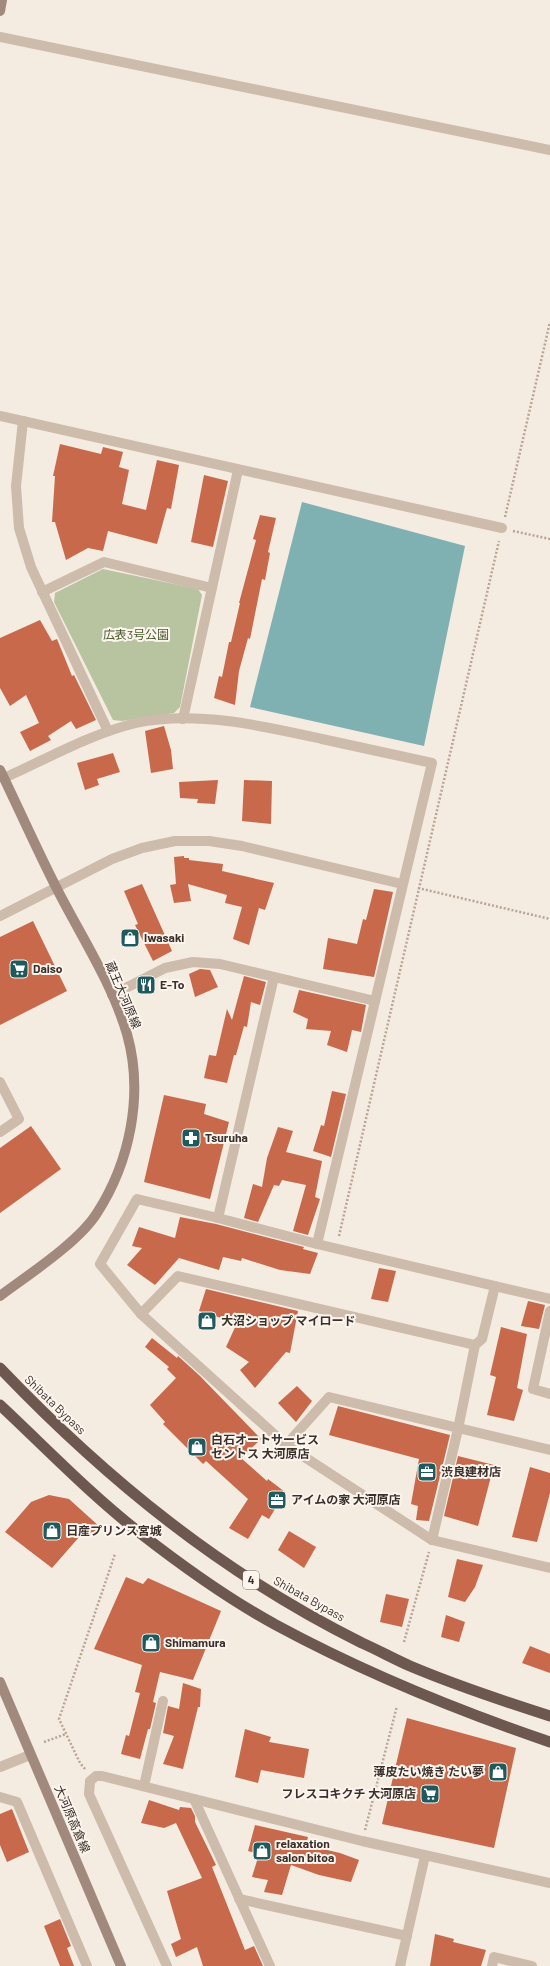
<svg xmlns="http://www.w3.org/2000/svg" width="550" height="1966" font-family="Barlow,'Noto Sans JP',sans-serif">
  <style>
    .green { fill: #b8c4a0 }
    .water { fill: #7fb0b2 }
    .building { fill: #c8694b }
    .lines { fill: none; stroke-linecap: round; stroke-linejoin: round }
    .path { stroke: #b9a596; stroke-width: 2.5; stroke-dasharray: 2 2; stroke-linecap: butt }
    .minor { stroke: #cdbbac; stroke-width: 10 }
    .tertiary { stroke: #cdbbac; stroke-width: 10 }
    .secondary { stroke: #a18a7d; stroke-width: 10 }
    .trunk { stroke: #6c584f; stroke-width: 11 }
    .labels { text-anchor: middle; stroke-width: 4; stroke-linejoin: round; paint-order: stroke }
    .shield { fill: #fbf5ee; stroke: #756b66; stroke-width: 1 }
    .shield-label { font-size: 11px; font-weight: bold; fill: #3b302b }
    .park-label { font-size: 12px; fill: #4a5a2e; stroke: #fbf5ee }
    .poi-label { font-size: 12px; font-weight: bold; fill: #3b302b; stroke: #fbf5ee; text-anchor: start }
    .street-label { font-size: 12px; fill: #3b302b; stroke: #fbf5ee }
  </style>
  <rect width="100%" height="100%" fill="#f4ebe1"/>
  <path class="green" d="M103,569L198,589L202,595L180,707L174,713L122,721L113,720L54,602L55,593Z"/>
  <path class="water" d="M302,502L465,546L424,746L250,707Z"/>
  <g class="building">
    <path d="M60,444L101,454L103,447L123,452L119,467L129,470L122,504L146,510L157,460L179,465L171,509L167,508L157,544L108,531L103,551L88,548L66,560L55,522H52L55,476H53Z"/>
    <path d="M204,475L228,481L213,547L191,542Z"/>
    <path d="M260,515L276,518L268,552L270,553L265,580L262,579L250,639L248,638L239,671L235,705L214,698L219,676L222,677L229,642H231L240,603H239L256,540L253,539Z"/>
    <path d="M40,620L52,641L57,639L72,676L74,675L96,720L76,729L71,721L48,736L51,740L30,751L20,732L39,723L26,695L10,706L0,688V638Z"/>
    <path d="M164,726L171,750L173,769L151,773L145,731Z"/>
    <path d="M113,753L120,772L97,779L99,785L85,790L77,763Z"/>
    <path d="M218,780L215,804L197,803L198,799L180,798L179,782Z"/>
    <path d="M244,780L272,781L271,824L242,821Z"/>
    <path d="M184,856V858H189V860L223,864L222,871L274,883L265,910L259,908L249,945L233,939L242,907L225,903L227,895L188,884L191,901L174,903L170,885L176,884L174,857Z"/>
    <path d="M142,884L172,951L153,961L135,925L138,924L124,891Z"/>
    <path d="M374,889L393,892L374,977L323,969L328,938L357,944L363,919L366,920Z"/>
    <path d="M33,921L67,991L0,1025V937Z"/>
    <path d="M200,969L210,970L218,987L195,997L189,974Z"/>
    <path d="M244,976L266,982L260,1005L251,1002L247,1027L244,1026L236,1055H234L227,1083L204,1078L209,1055L216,1056L227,1009L232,1020Z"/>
    <path d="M299,990L366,1005L361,1032L352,1030L347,1052L327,1045L331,1031L306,1029L308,1019L293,1012Z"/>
    <path d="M332,1091L346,1094L331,1157L313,1151L321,1125L324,1126Z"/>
    <path d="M164,1095L206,1104L204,1114L229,1122L210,1199L144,1182Z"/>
    <path d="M31,1126L61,1169L0,1213V1148Z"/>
    <path d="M278,1127L293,1131L286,1152L322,1161L315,1197L320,1199L308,1235L293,1231L306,1185L282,1180L279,1186L274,1185L258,1222L244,1218L253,1184L262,1187L267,1158Z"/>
    <path d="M180,1217L216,1224L304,1247L303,1249L318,1253L310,1274L280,1270L242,1258L241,1261L223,1257L219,1270L179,1258L155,1285L127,1265L142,1248L132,1246L139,1227L175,1238Z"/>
    <path d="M379,1268L396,1271L388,1302L371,1299Z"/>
    <path d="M206,1289L298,1311L290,1353L286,1352L255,1388L240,1370L249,1362L226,1347L237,1323L199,1311Z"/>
    <path d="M528,1301L545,1305L539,1329L521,1326Z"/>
    <path d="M501,1327L527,1334L517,1388L523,1390L514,1421L487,1415L496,1377L490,1375Z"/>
    <path d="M152,1338L177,1358L178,1356L200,1376L261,1439L241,1458L267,1481L268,1479L285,1492L269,1519L262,1515L248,1539L229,1528L248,1499L206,1461L203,1464L163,1424L165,1422L150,1405L176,1378L167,1369L169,1367L145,1347Z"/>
    <path d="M297,1386L312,1401L296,1422L278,1403Z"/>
    <path d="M338,1406L450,1435L429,1521L416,1520L418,1506L411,1504L419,1459L329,1435Z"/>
    <path d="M458,1456L494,1465L478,1526L444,1516Z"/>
    <path d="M530,1467L550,1473V1493L537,1542L512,1537Z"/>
    <path d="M49,1495L69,1499L100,1527L93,1536H80L52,1568L5,1532L31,1502Z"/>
    <path d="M289,1531L316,1547L304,1568L278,1550Z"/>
    <path d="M457,1559L483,1565L475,1587L465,1602L448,1597Z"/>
    <path d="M126,1577L143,1584L148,1578L221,1611L193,1680L160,1672L153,1702L156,1703L150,1729H148L140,1759L121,1754L126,1735L129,1736L140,1693L135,1692L142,1665L94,1649Z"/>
    <path d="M386,1594L409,1599L402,1627L380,1622Z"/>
    <path d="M446,1615L465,1622L459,1642L441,1637Z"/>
    <path d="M530,1646L550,1654V1673L522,1663Z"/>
    <path d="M183,1683L201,1689L200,1707H198L183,1769L163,1764L174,1736L163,1733L168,1706L179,1709Z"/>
    <path d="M407,1718L516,1748L494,1848L382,1824Z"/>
    <path d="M245,1729L271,1737L269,1742L309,1749L304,1778L261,1770L258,1783L235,1777Z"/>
    <path d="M149,1800L179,1810L180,1807L191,1808L195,1816V1822L216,1865L212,1867L245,1950L254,1946L263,1966H203L197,1947L176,1957L171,1944L181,1939L167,1891L202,1878L176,1823L164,1828L141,1823Z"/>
    <path d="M12,1809L29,1852L7,1862L0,1845V1814Z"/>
    <path d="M255,1825L308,1837L306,1845L340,1853L359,1860L351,1882L319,1875L291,1865L282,1895L264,1892L268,1880L252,1877L259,1854L248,1851Z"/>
    <path d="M60,1919L71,1946L67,1948L74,1966H60L44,1926Z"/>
    <path d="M435,1934L454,1939L453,1942L486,1950L481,1966H430Z"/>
  </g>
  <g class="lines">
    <g class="path">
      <path d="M505,517L550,322"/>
      <path d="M513,531L550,539"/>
      <path d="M418,888L550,919"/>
      <path d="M339,1236L499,541"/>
      <path d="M404,1642L429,1552"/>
      <path d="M44,1742L66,1734"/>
      <path d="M85,1769L80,1763L59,1719L115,1554"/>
      <path d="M365,1830L397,1706"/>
    </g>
    <g class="minor">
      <path d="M0,416L502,528"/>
      <path d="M23,421L16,486L19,528L31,567L108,731"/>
      <path d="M42,592L104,562L212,588"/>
      <path d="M183,719L238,470"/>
      <path d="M4,778C47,759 90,734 136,723C195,710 264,726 322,739C359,747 395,755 432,763L317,1244"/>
      <path d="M112,995L165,968L193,962L220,964L375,1001"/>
      <path d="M0,1082L19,1119L0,1132"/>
      <path d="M218,1218L274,977"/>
      <path d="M550,1299L317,1244L218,1218L137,1199L100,1264L141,1314L286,1445L432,1540L550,1568"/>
      <path d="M550,1311L533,1389L550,1394"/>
      <path d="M141,1314L178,1276L475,1345"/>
      <path d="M286,1445L329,1397L550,1450"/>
      <path d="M432,1540L458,1429L475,1345L482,1339L495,1286"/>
      <path d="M144,1786L163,1701"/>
      <path d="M0,1797L17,1802L87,1966"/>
      <path d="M194,1799L270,1966"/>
      <path d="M239,1899L407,1936"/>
      <path d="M167,1966L89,1794L90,1781L96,1776H102L362,1841L550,1883"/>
      <path d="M400,1966L425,1856"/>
      <path d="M492,1966L494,1957L532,1966"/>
    </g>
    <g class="tertiary">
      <path d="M0,37L550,150"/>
      <path d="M0,916L112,859L142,848L175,841H209L242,846L402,884"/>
      <path d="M0,1767L30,1755"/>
    </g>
    <g class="secondary">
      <path d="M0,11L2,0"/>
      <path d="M0,770C19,809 37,850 57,889C81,936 112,983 127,1034C144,1094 130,1162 97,1213C79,1242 28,1275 0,1296"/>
      <path d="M0,1682L121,1966"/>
    </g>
    <g class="trunk">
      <path d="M0,1368C107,1480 223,1574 362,1643C378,1650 394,1659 410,1666C455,1685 503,1701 550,1716"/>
      <path d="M0,1405C46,1448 90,1494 140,1533C181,1565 230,1600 276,1625C363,1672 456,1710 550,1742"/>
    </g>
  </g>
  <defs>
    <g id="shop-square" transform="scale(1)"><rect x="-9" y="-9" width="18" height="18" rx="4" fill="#1f5a5e" stroke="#fbf5ee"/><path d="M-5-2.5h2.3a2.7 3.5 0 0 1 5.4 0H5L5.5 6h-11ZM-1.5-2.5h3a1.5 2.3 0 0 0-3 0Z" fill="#fff"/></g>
    <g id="supermarket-square" transform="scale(1)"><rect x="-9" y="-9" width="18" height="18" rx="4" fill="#1f5a5e" stroke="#fbf5ee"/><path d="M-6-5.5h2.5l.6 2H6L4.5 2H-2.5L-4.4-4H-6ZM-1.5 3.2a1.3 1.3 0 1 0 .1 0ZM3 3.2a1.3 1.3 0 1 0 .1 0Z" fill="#fff"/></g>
    <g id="restaurant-square" transform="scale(1)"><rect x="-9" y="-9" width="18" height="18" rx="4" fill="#1f5a5e" stroke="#fbf5ee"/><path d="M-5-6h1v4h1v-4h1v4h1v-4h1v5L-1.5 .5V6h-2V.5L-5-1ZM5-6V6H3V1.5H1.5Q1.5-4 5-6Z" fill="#fff"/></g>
    <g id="pharmacy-square" transform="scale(1)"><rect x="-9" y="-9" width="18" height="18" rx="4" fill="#1f5a5e" stroke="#fbf5ee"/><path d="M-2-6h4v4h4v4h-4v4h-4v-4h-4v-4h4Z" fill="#fff"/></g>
    <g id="office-square" transform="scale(1)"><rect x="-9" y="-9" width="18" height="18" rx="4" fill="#1f5a5e" stroke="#fbf5ee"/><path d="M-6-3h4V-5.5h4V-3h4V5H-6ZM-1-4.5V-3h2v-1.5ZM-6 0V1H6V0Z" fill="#fff"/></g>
  </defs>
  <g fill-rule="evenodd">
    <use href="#shop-square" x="130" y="938"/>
    <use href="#supermarket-square" x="19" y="969"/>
    <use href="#restaurant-square" x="146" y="985"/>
    <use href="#pharmacy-square" x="191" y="1138"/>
    <use href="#shop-square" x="207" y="1321"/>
    <use href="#shop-square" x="197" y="1447"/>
    <use href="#office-square" x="427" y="1472"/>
    <use href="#office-square" x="277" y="1500"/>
    <use href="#shop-square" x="52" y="1531"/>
    <use href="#shop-square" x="151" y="1643"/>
    <use href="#shop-square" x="498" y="1772"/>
    <use href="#supermarket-square" x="430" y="1794"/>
    <use href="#shop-square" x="262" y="1851"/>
  </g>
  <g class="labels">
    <rect class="shield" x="243" y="1571" width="16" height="18" rx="3"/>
    <g class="shield-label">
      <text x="251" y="1584">4</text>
    </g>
    <g class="park-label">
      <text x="136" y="639">広表3号公園</text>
    </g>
    <g class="poi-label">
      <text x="144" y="942">Iwasaki</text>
      <text x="33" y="973">Daiso</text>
      <text x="160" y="989">E-To</text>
      <text x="205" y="1142">Tsuruha</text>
      <text x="221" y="1325">大沼ショップ マイロード</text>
      <text x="211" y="1444">白石オートサービス<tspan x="211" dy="14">セントス 大河原店</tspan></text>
      <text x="441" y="1476">渋良建材店</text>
      <text x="291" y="1504">アイムの家 大河原店</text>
      <text x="66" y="1535">日産プリンス宮城</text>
      <text x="165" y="1647">Shimamura</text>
      <text x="484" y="1776" text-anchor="end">薄皮たい焼き たい夢</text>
      <text x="416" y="1798" text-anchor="end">フレスコキクチ 大河原店</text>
      <text x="276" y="1848">relaxation<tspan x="276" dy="14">salon bitoa</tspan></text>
    </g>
    <g class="street-label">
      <text transform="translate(123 995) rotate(67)" y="4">蔵王大河原線</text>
      <text transform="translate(55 1405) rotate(44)" y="4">Shibata Bypass</text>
      <text transform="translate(309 1599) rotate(29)" y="4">Shibata Bypass</text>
      <text transform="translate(72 1819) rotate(67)" y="4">大河原高倉線</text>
    </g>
  </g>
</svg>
